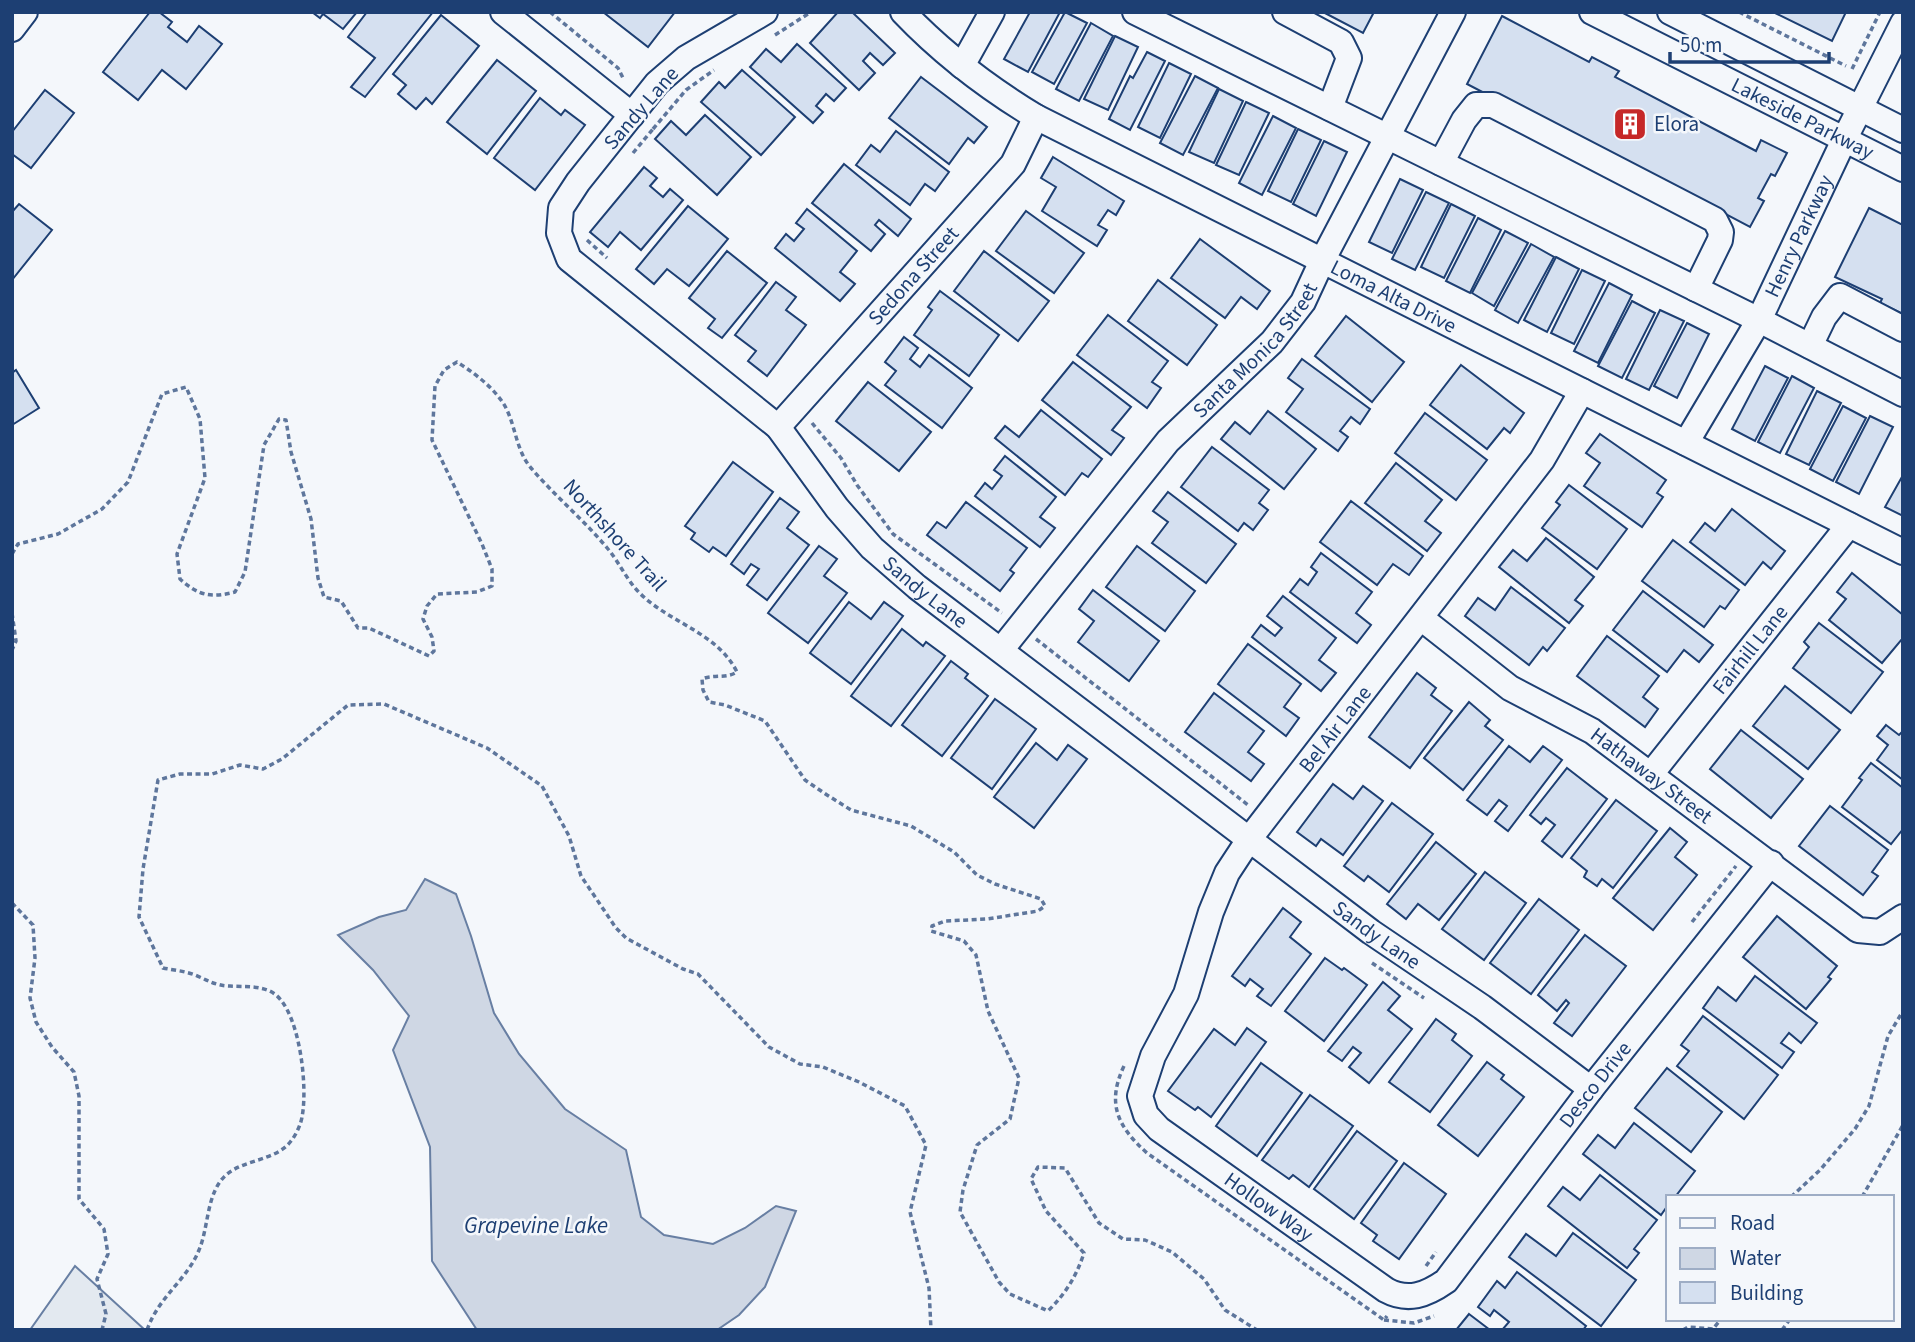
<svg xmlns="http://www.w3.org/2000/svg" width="1915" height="1342" font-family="'Source Sans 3',sans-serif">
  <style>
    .green { fill: #e3e9f0; stroke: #687fa3; stroke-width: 2 }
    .water { fill: #cfd7e4; stroke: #687fa3; stroke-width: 2 }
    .building { fill: #d5e0f0; stroke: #1d3f73; stroke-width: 2 }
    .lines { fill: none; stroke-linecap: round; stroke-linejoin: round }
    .minor-casing { stroke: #1d3f73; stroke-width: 28 }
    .path { stroke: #5e769c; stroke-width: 3.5; stroke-dasharray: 5 3.5; stroke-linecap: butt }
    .minor { stroke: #f4f7fb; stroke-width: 24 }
    .labels { text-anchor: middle; stroke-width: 5; stroke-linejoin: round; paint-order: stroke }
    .street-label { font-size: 21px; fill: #1d3f73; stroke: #f4f7fb }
    .poi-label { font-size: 21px; fill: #1d3f73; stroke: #f4f7fb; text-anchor: start }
    .water-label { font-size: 23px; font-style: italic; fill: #1d3f73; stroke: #f4f7fb }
  </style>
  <rect width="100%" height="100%" fill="#f4f7fb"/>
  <path class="green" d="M75,1266L145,1330H30Z"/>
  <path class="water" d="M425,879L456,894L471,936L494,1013L519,1054L565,1109L626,1150L641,1217L664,1235L713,1244L745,1228L776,1206L796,1211L765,1287L739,1315L717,1330H477L432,1261L430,1147L393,1050L409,1016L373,970L338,935L379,917L406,910Z"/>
  <g class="building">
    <path d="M150,12H159L172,22L168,27L187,42L199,26L222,44L186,89L162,70L138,100L103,72Z"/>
    <path d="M312,12H357L343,29L323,14L320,18Z"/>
    <path d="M367,12H433L365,97L351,87L375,58L348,37Z"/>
    <path d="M603,12H675L648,47Z"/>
    <path d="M838,12H852L895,53L883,65L870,53L863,61L875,73L859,90L810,43Z"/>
    <path d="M1030,12H1060L1028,72L1004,59Z"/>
    <path d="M1065,12L1087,23L1054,84L1032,72Z"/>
    <path d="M1323,12H1374L1363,33Z"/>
    <path d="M1773,12H1846L1832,41Z"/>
    <path d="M441,15L479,46L432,104L426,98L416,109L398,94L406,85L393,74Z"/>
    <path d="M1502,16L1589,62L1592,57L1619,71L1615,77L1756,151L1761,140L1787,153L1775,176L1771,174L1758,198L1764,201L1750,227L1517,104L1515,109L1467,84Z"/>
    <path d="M1091,23L1113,36L1079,101L1056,89Z"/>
    <path d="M1115,36L1138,47L1108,110L1084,99Z"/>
    <path d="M797,44L846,88L834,101L826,94L816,106L823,112L813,123L750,67L766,49L781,62Z"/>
    <path d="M1147,52L1165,61L1130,130L1109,119L1130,76L1133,78Z"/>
    <path d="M497,60L536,91L487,154L447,122Z"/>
    <path d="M1169,63L1191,74L1160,138L1138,127Z"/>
    <path d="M742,70L795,117L761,155L701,102L719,82L725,88Z"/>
    <path d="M1195,76L1218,88L1183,155L1160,143Z"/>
    <path d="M921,77L987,127L974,143L968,138L949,164L889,118Z"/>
    <path d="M1219,89L1243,101L1214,163L1189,152Z"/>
    <path d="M45,90L74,113L31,168L12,154V132Z"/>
    <path d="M540,98L561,115L565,110L585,125L535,190L494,158Z"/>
    <path d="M1246,102L1269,113L1239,175L1216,165Z"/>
    <path d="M705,115L751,157L717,195L655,139L671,121L686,135Z"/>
    <path d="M1273,116L1296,128L1262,195L1239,183Z"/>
    <path d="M1298,129L1321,140L1291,202L1268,191Z"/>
    <path d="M896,131L949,172L935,191L925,184L910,205L856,165L871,145L880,152Z"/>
    <path d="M1324,141L1347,152L1316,216L1293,204Z"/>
    <path d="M1053,157L1124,201L1116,215L1108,210L1098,225L1107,230L1097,246L1042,211L1056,187L1041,178Z"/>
    <path d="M844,164L911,219L898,236L879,220L875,225L885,234L871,251L812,203Z"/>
    <path d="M644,167L657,178L650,186L663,197L670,189L683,200L641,250L620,232L608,247L590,232Z"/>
    <path d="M1400,179L1423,190L1392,253L1369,242Z"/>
    <path d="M1426,192L1449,203L1415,270L1392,259Z"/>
    <path d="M19,204L52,230L12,280V212Z"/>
    <path d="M1451,204L1475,216L1444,278L1421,267Z"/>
    <path d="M688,206L728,239L689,286L667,269L654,284L636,269Z"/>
    <path d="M1869,208L1903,225V314L1880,303L1882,299L1835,277Z"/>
    <path d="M807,209L857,251L840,272L855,284L840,301L775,248L786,234L794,241L804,229L796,223Z"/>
    <path d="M1026,211L1084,253L1054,293L996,251Z"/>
    <path d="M1478,218L1501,230L1470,293L1446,281Z"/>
    <path d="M1505,231L1528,243L1494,306L1472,293Z"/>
    <path d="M1200,239L1270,291L1257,309L1241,297L1225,318L1171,278Z"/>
    <path d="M1531,244L1554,257L1518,323L1495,310Z"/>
    <path d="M727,251L767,283L722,338L708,328L715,319L689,298Z"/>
    <path d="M984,251L1049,301L1018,341L954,291Z"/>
    <path d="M1556,257L1579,269L1547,332L1524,320Z"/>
    <path d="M1582,270L1605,281L1574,344L1551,333Z"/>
    <path d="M1158,280L1217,325L1187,365L1128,321Z"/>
    <path d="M776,282L796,297L786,310L806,325L767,376L748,361L756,351L735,335Z"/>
    <path d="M1609,283L1632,295L1598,363L1574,351Z"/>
    <path d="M940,291L999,335L969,376L914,335L932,310L928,307Z"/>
    <path d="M1632,301L1655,313L1622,378L1598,366Z"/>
    <path d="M1660,310L1684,321L1649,390L1626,379Z"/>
    <path d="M1108,315L1168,361L1152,382L1161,388L1147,408L1077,355Z"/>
    <path d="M1346,316L1404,362L1372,402L1315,356Z"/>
    <path d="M1687,323L1709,334L1677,398L1654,386Z"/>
    <path d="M904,337L918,348L910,359L920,367L929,355L972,388L942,428L885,385L896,371L885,362Z"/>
    <path d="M1302,359L1370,409L1360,424L1351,417L1340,431L1348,437L1338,451L1286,412L1303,389L1288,378Z"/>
    <path d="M1073,362L1131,407L1112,430L1124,438L1111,455L1042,400Z"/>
    <path d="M1461,365L1524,413L1510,433L1504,428L1487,449L1430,405Z"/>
    <path d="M1765,366L1788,378L1755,441L1732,429Z"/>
    <path d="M16,370L39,408L12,425V373Z"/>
    <path d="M1792,376L1814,388L1780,453L1758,442Z"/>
    <path d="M868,382L931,432L899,471L836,421Z"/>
    <path d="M1817,391L1841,403L1809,465L1786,454Z"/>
    <path d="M1843,406L1866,418L1833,481L1810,469Z"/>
    <path d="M1041,410L1102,459L1088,477L1082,473L1065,495L995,438L1005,426L1019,437Z"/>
    <path d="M1268,411L1316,449L1284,489L1221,439L1235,422L1250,434Z"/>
    <path d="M1425,413L1487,460L1456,500L1395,453Z"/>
    <path d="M1870,416L1893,427L1859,494L1836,482Z"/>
    <path d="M1600,434L1666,480L1657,493L1663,497L1642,527L1584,486L1600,463L1586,453Z"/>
    <path d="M1212,447L1269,490L1259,503L1268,510L1253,530L1244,523L1238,531L1181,487Z"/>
    <path d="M1005,456L1056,497L1040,517L1055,528L1040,547L975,496L985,483L992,489L1002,476L994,470Z"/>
    <path d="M733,462L773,492L726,556L713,547L709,552L691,539L695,533L685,526Z"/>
    <path d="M1396,463L1442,500L1425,521L1441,533L1427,551L1365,503Z"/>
    <path d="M1903,475V516L1885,507Z"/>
    <path d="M1569,485L1627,529L1597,569L1542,528L1560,505L1556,502Z"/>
    <path d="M1168,492L1236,544L1206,583L1152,543L1168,522L1153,511Z"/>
    <path d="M780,498L799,512L787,528L809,545L767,600L747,585L759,569L751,564L744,574L731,564Z"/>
    <path d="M1351,501L1423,556L1409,575L1393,564L1377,585L1320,542Z"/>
    <path d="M966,502L1027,548L1010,570L1014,573L1000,591L927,535L937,522L946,528Z"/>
    <path d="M1732,509L1785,551L1771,569L1763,562L1745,585L1690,542L1705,523L1715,531Z"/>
    <path d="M1546,538L1594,577L1575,600L1583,606L1569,623L1499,567L1513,550L1527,561Z"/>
    <path d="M1673,540L1739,590L1725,609L1720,606L1704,627L1642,581Z"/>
    <path d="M819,546L837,559L824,576L847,593L808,643L768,613Z"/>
    <path d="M1137,546L1195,591L1165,631L1106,587Z"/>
    <path d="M1321,553L1372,592L1356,613L1371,625L1357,643L1290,592L1300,579L1308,585L1317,572L1311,567Z"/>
    <path d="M1852,573L1903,615V638L1882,663L1829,620L1846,599L1837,592Z"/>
    <path d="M1511,587L1565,628L1547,651L1543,647L1529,665L1465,616L1478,598L1495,610Z"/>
    <path d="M1093,590L1159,641L1129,681L1078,642L1094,621L1079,609Z"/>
    <path d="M1643,591L1713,645L1699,662L1684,650L1667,672L1613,630Z"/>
    <path d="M1283,596L1336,638L1319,660L1336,673L1321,691L1252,637L1261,625L1275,636L1282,628L1267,616Z"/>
    <path d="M849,602L871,619L884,602L903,616L851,684L810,653Z"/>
    <path d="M1819,623L1883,672L1851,713L1793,668L1809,647L1804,642Z"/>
    <path d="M902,629L923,646L926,642L945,656L891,726L851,696Z"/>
    <path d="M1607,636L1659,676L1643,697L1658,709L1645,727L1577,676Z"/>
    <path d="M1248,644L1301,684L1284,707L1299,718L1286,736L1218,684Z"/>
    <path d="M951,661L968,674L965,678L988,696L942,756L902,725Z"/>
    <path d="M1417,673L1436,688L1431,695L1452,711L1410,768L1369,737Z"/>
    <path d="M1785,686L1840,730L1808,769L1753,726Z"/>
    <path d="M1214,693L1264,731L1248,752L1264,764L1251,781L1185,732Z"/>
    <path d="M995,699L1036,729L992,789L951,758Z"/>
    <path d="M1469,702L1490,720L1485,726L1503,740L1463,790L1424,758Z"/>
    <path d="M1886,725L1899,735L1903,731V780L1877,760L1888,745L1877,736Z"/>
    <path d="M1741,730L1803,779L1771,818L1710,769Z"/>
    <path d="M1036,743L1057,760L1068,745L1087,759L1034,828L994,797Z"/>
    <path d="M1509,746L1530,762L1543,746L1562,760L1508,831L1495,821L1507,806L1499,800L1487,815L1467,800Z"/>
    <path d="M1871,763L1903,788V829L1891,844L1842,807L1862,780L1859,778Z"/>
    <path d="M1567,768L1607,799L1562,857L1542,841L1555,825L1546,818L1541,824L1530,815Z"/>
    <path d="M1333,784L1353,799L1363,786L1383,801L1343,855L1321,839L1316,846L1297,832Z"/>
    <path d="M1616,800L1657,831L1613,888L1602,879L1597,886L1584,877L1587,871L1571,858Z"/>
    <path d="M1392,803L1433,834L1389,892L1368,876L1364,881L1344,866Z"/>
    <path d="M1830,806L1888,850L1872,872L1878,876L1863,895L1799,846Z"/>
    <path d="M1670,828L1687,842L1675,857L1697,875L1653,930L1613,898Z"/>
    <path d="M1436,842L1476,874L1439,920L1418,904L1406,919L1387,904Z"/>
    <path d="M1485,872L1526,903L1484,960L1442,929Z"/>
    <path d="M1539,899L1579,930L1531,994L1490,963Z"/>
    <path d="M1283,908L1301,922L1290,937L1311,954L1271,1006L1257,996L1263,989L1250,979L1245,986L1232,976Z"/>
    <path d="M1777,916L1837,966L1828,977L1831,979L1806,1009L1743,957Z"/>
    <path d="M1585,935L1626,966L1572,1036L1554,1023L1569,1003L1566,1000L1557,1011L1538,995Z"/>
    <path d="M1325,958L1342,970L1344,968L1367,985L1324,1041L1285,1011Z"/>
    <path d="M1755,976L1817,1023L1801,1043L1789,1033L1781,1043L1794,1052L1782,1068L1703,1008L1718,987L1736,1001Z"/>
    <path d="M1383,982L1400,996L1388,1010L1412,1029L1369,1083L1349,1067L1361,1053L1353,1047L1342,1061L1328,1051Z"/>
    <path d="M1703,1016L1778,1075L1744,1119L1677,1066L1689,1051L1681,1045Z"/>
    <path d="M1436,1019L1456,1034L1452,1040L1472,1056L1430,1112L1389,1082Z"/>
    <path d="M1247,1028L1266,1042L1211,1117L1198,1107L1195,1110L1168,1091L1214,1029L1235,1045Z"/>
    <path d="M1487,1062L1504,1075L1501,1079L1524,1097L1478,1156L1438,1125Z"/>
    <path d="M1261,1063L1302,1093L1257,1156L1216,1126Z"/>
    <path d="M1667,1068L1722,1112L1691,1152L1635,1108Z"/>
    <path d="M1310,1095L1353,1126L1309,1187L1293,1175L1289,1179L1262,1160Z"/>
    <path d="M1634,1123L1695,1171L1675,1197H1668V1205L1661,1215L1583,1154L1598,1135L1615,1148Z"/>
    <path d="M1357,1131L1397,1161L1354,1219L1314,1189Z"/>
    <path d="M1404,1163L1446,1194L1399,1259L1373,1241L1377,1235L1361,1223Z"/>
    <path d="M1600,1175L1657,1220L1634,1249L1639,1253L1627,1268L1548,1206L1563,1187L1580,1200Z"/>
    <path d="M1573,1233L1636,1280L1601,1326L1509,1257L1526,1234L1556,1256Z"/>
    <path d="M1517,1272L1586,1326L1583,1330H1502L1509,1322L1494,1310L1490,1316L1478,1307L1497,1281L1505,1288Z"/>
    <path d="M1469,1314L1490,1330H1456Z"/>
  </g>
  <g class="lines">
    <g class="minor-casing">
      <g id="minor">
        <path d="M503,12L632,115"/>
        <path id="s1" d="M765,12L686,58L657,83L578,182L561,208L559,233L569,259L778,427L837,508L872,548L917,587L1371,932L1482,1007L1591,1089"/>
        <path id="s2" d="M903,12C942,53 988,88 1036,117L1903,552"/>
        <path d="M1135,12L1759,320L1903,394"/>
        <path d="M1285,12L1341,42L1349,58L1330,108"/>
        <path id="s3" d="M1592,12L1903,169"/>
        <path d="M1670,12L1903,130"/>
        <path d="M12,29L25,12"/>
        <path d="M962,66L992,12"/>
        <path d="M1441,163L1464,120L1476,105H1493L1715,220L1721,232L1720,240L1696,289"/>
        <path d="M1810,346L1824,317L1840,296L1903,329"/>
        <path id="s4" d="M1582,391L1542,460L1250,838L1227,873L1211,912L1186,994L1153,1056L1140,1096L1146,1115L1159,1129L1386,1290C1408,1302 1426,1295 1446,1281L1591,1089L1771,863"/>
        <path id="s5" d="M778,427L1013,164L1036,117"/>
        <path id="s6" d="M1686,443L1759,320L1844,140L1903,23"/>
        <path id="s7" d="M1421,618L1510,688L1592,731L1858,930L1880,932L1903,917"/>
        <path id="s8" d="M1001,650L1168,441L1272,342L1303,302L1322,261L1453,12"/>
        <path id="s9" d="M1651,774L1849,525"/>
      </g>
    </g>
    <g class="path">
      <path d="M550,12L618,68L623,78"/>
      <path d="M1739,12L1846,66"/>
      <path d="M775,35L811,12"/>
      <path d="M1852,69L1880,12"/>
      <path d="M653,129L686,90L714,70"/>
      <path d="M633,153L653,129L652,127"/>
      <path d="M587,240L607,258"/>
      <path d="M812,423L841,458L857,485L893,534L1002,613"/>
      <path d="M12,554L18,544L58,534L102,509L128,482L162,394L186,387L200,419L205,478L177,554L180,579C199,596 211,598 235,592L245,572L264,445L279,419L286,420L291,452L311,519L318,578L324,597L341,601L358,628H369L429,656L434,651L432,637L423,619L427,606L437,594L477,592L492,586V569L482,544L432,440L435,386L444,370L457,362C473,372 490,385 501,400C516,420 514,448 531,468C555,496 584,520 608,549C618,561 625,576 635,588C664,622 716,630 737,672C726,679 714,674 702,679L703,690L709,702L725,705L765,721L805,780L827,795L851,810L911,826L954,852L977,875L995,884L1041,899L1045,906L1038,911L987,919L945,921L932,926L931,931L964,941L976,955L988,1011L1019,1078L1010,1119L977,1145L963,1190L960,1212L999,1282L1010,1294L1048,1311C1066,1293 1076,1277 1084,1253L1046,1211L1031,1179L1038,1167L1065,1168L1099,1223L1123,1239L1145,1240L1172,1252L1204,1279L1225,1310L1257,1330"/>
      <path d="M12,613L16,641L12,650"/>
      <path d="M1036,639L1248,805"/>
      <path d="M12,903L33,925L35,958L30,998L36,1022L52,1047L74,1072L79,1096V1199L104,1229L108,1254L97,1279L106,1314L102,1330"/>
      <path d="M1692,922L1736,866"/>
      <path d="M1372,963L1424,998"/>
      <path d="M1124,1066C1106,1104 1118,1127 1147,1153L1384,1320L1387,1316"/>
      <path d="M1791,1197L1820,1170L1855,1129L1869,1106L1888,1036L1903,1011"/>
      <path d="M1862,1197L1903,1125"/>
      <path d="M1426,1266L1436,1252"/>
      <path d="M1384,1320L1414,1323L1434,1316"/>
      <path d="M147,1330C159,1296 187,1280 199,1250C209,1227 206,1193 226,1175C244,1159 276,1161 291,1141C296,1135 301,1124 302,1117C308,1087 300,1015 276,995C264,985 244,987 230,986C216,986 207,980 195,975C185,971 173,970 163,968L139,917L143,869L158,780L180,774H212L240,765L263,769L282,759L348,705L384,704L487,748L542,786L569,836L581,876L616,928L626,938L683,969L698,974L769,1047L800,1064L823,1067L859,1082L905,1106L926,1145L910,1212L929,1288L931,1330"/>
      <path d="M1683,1330L1688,1327L1713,1329L1721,1319"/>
      <path d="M1782,1330L1790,1319"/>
    </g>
    <use href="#minor" class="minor"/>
  </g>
  <defs>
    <g id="building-square" transform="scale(1.75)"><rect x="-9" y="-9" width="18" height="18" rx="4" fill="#c62828" stroke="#f4f7fb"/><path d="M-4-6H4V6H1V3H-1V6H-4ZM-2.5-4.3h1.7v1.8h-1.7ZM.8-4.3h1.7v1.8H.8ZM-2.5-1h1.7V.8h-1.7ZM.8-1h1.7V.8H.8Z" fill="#fff"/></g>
  </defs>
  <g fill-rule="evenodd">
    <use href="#building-square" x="1630" y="124"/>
  </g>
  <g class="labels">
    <g class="street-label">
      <text transform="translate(641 108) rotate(-49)" y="7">Sandy Lane</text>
      <text dy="7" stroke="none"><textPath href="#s3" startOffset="236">Lakeside Parkway</textPath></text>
      <text dy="7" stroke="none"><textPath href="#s6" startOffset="236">Henry Parkway</textPath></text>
      <text dy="7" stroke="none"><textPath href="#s5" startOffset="203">Sedona Street</textPath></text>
      <text dy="7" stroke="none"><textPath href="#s2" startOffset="570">Loma Alta Drive</textPath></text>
      <text dy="7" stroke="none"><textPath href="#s8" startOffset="394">Santa Monica Street</textPath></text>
      <text transform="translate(615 535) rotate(48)" y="7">Northshore Trail</text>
      <text dy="7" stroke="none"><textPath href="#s1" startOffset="831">Sandy Lane</textPath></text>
      <text dy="7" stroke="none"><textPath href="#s9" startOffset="159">Fairhill Lane</textPath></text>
      <text transform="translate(1335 729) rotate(-52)" y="7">Bel Air Lane</text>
      <text dy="7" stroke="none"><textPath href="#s7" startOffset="280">Hathaway Street</textPath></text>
      <text dy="7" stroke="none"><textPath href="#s1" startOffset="1398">Sandy Lane</textPath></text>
      <text dy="7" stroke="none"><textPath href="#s4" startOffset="1468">Desco Drive</textPath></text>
      <text dy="7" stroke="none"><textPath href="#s4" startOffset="1013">Hollow Way</textPath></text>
    </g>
    <g class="poi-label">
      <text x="1654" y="131">Elora</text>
    </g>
    <g class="water-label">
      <text x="536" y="1233">Grapevine Lake</text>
    </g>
  </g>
  <rect width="1915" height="1342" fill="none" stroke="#1d3f73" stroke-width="28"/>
  <rect x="1666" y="1195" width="228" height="126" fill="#f4f7fb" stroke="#9eadc5" stroke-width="2"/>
  <rect x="1680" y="1218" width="35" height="10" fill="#f4f7fb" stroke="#9eadc5" stroke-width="2"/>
  <text x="1730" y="1230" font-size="21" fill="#1d3f73">Road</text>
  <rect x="1680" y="1248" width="35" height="21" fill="#cfd7e4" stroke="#9eadc5" stroke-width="2"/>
  <text x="1730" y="1265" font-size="21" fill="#1d3f73">Water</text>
  <rect x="1680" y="1282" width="35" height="21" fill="#d5e0f0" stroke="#9eadc5" stroke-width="2"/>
  <text x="1730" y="1300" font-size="21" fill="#1d3f73">Building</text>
  <path d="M1670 52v10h159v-10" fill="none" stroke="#1d3f73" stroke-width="3.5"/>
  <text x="1680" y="52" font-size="21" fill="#1d3f73" stroke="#f4f7fb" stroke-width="5" paint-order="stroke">50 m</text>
</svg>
